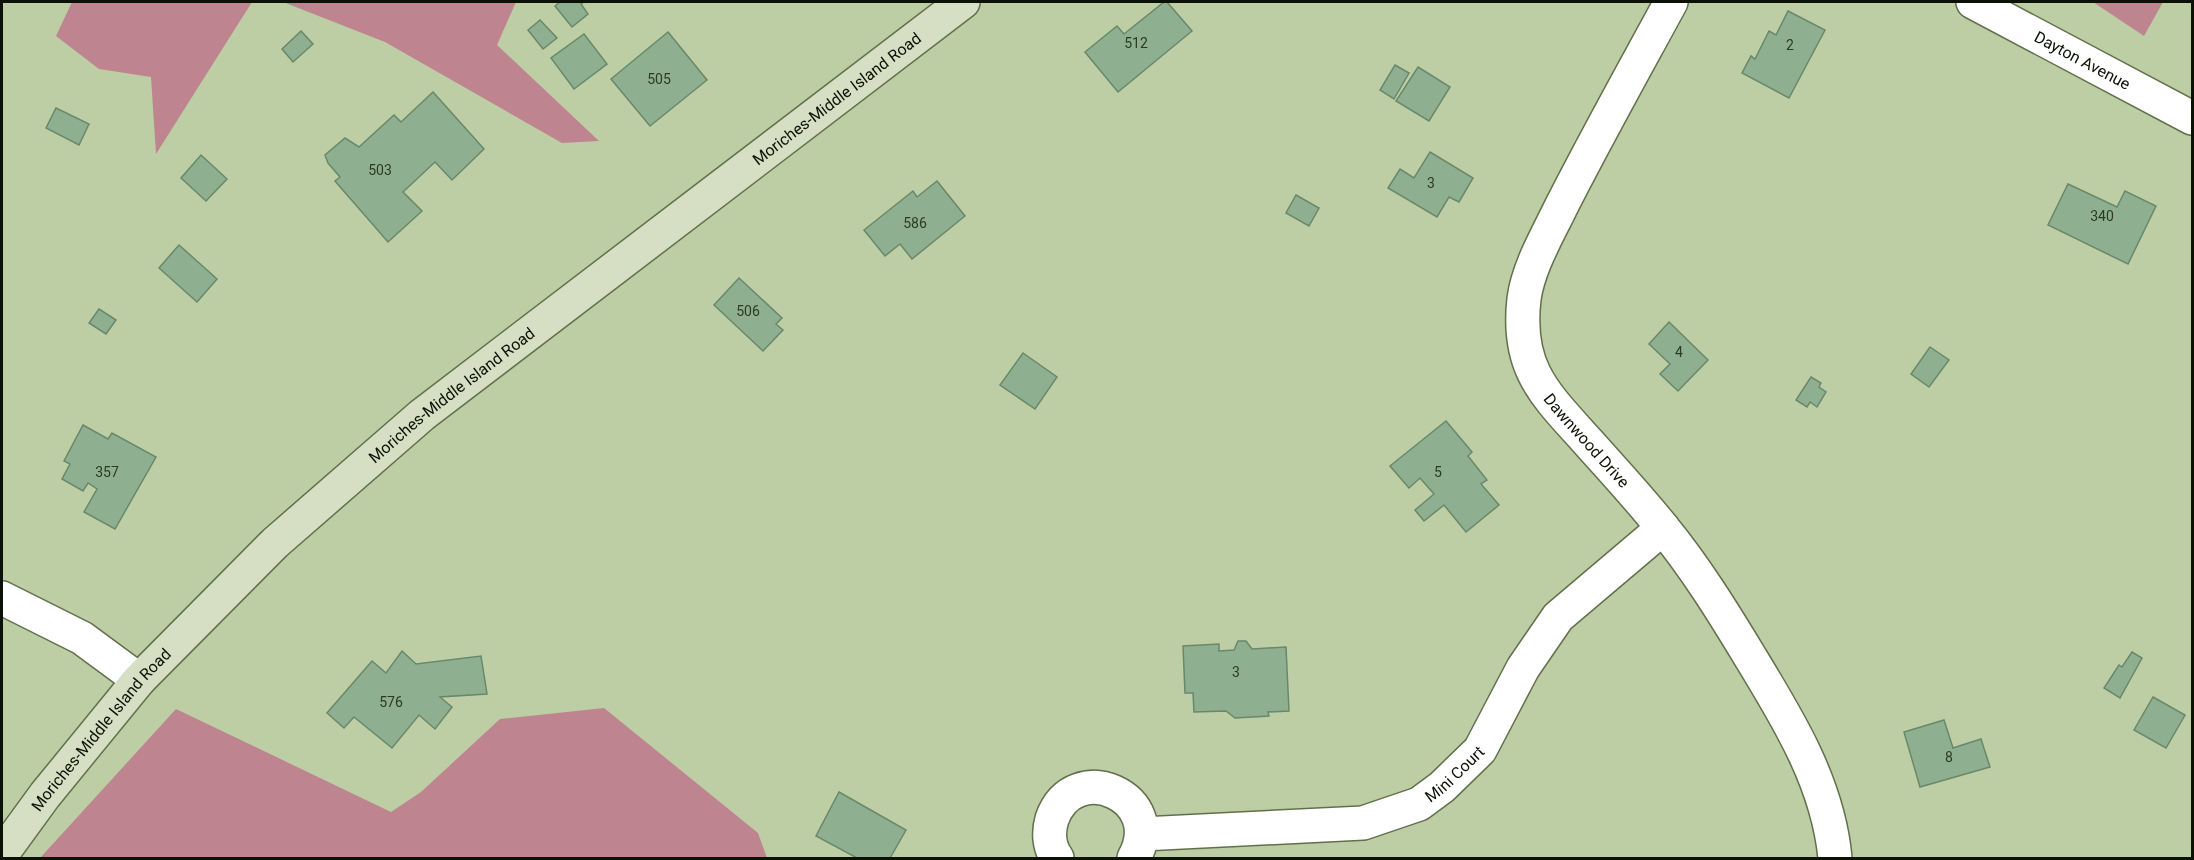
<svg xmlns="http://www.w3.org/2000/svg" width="2194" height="860" font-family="Roboto,sans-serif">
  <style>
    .green { fill: #be848f }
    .building { fill: #8fb090; stroke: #69886a; stroke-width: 1.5 }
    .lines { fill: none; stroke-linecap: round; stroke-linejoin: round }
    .minor-casing { stroke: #61704b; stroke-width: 36 }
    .secondary-casing { stroke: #61704b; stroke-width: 36 }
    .minor { stroke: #fff; stroke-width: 33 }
    .secondary { stroke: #d6dfc3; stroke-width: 33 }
    .labels { text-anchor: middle; stroke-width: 4.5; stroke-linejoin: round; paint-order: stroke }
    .number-label { font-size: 14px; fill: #2c3927 }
    .street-label { font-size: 16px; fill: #0b1104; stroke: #e2ebd6 }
  </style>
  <rect width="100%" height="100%" fill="#bdcea5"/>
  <g class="green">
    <path d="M72,2H252L156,154L151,77L99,69L56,36Z"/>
    <path d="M283,2H516L497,45L599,141L562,143L385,42Z"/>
    <path d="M2093,2H2163L2144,36Z"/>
    <path d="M604,708L758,833L767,858H40L176,709L391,812L421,792L500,719Z"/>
  </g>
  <g class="building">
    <path d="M560,2H584L581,4L588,14L572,27L555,6Z"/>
    <path d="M1164,2H1167L1192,31L1118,92L1085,52L1117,26L1124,34Z"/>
    <path d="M1788,11L1825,30L1789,98L1742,73L1751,56L1755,59L1769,31L1776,35Z"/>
    <path d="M540,20L557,38L543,49L528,30Z"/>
    <path d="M301,31L313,44L293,62L282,49Z"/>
    <path d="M668,32L707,80L650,126L611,79Z"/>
    <path d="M584,34L607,64L574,89L551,58Z"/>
    <path d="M1395,65L1409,73L1394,99L1380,90Z"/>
    <path d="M1418,67L1450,87L1429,121L1396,101Z"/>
    <path d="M433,92L484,149L452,180L435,162L403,192L422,211L388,242L335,181L340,177L328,163L325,155L345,138L359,147L394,115L401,122Z"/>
    <path d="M56,108L89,124L79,145L46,128Z"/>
    <path d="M1430,152L1473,178L1459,202L1449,197L1437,217L1388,188L1400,169L1414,178Z"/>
    <path d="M201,155L227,179L206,201L181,178Z"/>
    <path d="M937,181L965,216L912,259L900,244L885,256L864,230L913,191L917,197Z"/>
    <path d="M2068,184L2117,207L2125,191L2156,206L2128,264L2048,225Z"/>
    <path d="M1296,195L1319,208L1309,226L1286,213Z"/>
    <path d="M179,245L217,279L197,302L159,268Z"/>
    <path d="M739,278L782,318L776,324L783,330L763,351L714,305Z"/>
    <path d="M99,309L116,320L106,334L89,323Z"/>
    <path d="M1669,322L1708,360L1678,391L1660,374L1670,364L1649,344Z"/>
    <path d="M1930,347L1949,360L1929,387L1911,374Z"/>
    <path d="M1023,353L1057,377L1035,409L1000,385Z"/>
    <path d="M1811,377L1821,383L1819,387L1826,392L1817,407L1810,402L1807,407L1796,400Z"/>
    <path d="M1446,421L1472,452L1468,456L1487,480L1481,484L1499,505L1466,532L1444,505L1424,521L1415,510L1434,494L1420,478L1409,488L1390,466Z"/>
    <path d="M83,425L108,439L112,433L156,457L115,529L84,512L97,489L88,483L83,491L62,479L70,464L64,461Z"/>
    <path d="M1238,641H1246L1252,649L1286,647L1289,711L1268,712L1269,716L1235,718L1226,711L1194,712L1193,693H1185L1183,646L1219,644V651L1234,650Z"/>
    <path d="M402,651L416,664L481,656L487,694L440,697L452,707L435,729L419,715L392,748L354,717L344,728L327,713L372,661L386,673Z"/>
    <path d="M2132,652L2142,658L2120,698L2104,688L2119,665L2122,667Z"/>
    <path d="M2153,697L2185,715L2166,748L2134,730Z"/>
    <path d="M1944,720L1953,748L1981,739L1990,767L1920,787L1904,732Z"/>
    <path d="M839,792L906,830L890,858H857L816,836Z"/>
  </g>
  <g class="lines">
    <g class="minor-casing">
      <g id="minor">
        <path id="s1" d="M1671,2C1634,70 1596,138 1561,207C1547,236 1528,268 1524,299C1516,369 1545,394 1588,442C1613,470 1639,498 1663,528C1695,567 1723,612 1749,655C1788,719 1828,783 1835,858"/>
        <path id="s2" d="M1973,2L2192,118"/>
        <path d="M2,598L82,638L139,680"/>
        <path id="s3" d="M1142,834L1363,823L1419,804L1442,787L1480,750L1523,668L1558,617L1663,528"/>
        <path d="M1057,858C1049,847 1048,832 1052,819C1074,756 1168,797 1134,858"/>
      </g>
    </g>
    <g class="secondary-casing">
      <g id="secondary">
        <path id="s4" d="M2,854L45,795L139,680L275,543L422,415L963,2"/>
      </g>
    </g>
    <use href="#minor" class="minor"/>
    <use href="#secondary" class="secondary"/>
  </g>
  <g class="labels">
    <g class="number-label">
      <text x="1136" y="48">512</text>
      <text x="1790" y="50">2</text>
      <text x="659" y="84">505</text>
      <text x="380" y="175">503</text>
      <text x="1431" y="188">3</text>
      <text x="2102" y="221">340</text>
      <text x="915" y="228">586</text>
      <text x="748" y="316">506</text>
      <text x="1679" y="357">4</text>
      <text x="107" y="477">357</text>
      <text x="1438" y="477">5</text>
      <text x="1236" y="677">3</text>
      <text x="391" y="707">576</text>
      <text x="1949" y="762">8</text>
    </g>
    <g class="street-label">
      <text dy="6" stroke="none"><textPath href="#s2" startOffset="124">Dayton Avenue</textPath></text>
      <text dy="6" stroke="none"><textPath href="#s4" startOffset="1131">Moriches-Middle Island Road</textPath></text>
      <text dy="6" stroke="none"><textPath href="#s4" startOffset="645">Moriches-Middle Island Road</textPath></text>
      <text dy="6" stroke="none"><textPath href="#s1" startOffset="494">Dawnwood Drive</textPath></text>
      <text dy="6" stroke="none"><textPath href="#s4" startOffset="159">Moriches-Middle Island Road</textPath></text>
      <text dy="6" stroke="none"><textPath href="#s3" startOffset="327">Mini Court</textPath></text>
    </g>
  </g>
  <rect width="2194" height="860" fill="none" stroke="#0b1104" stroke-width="6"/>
</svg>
